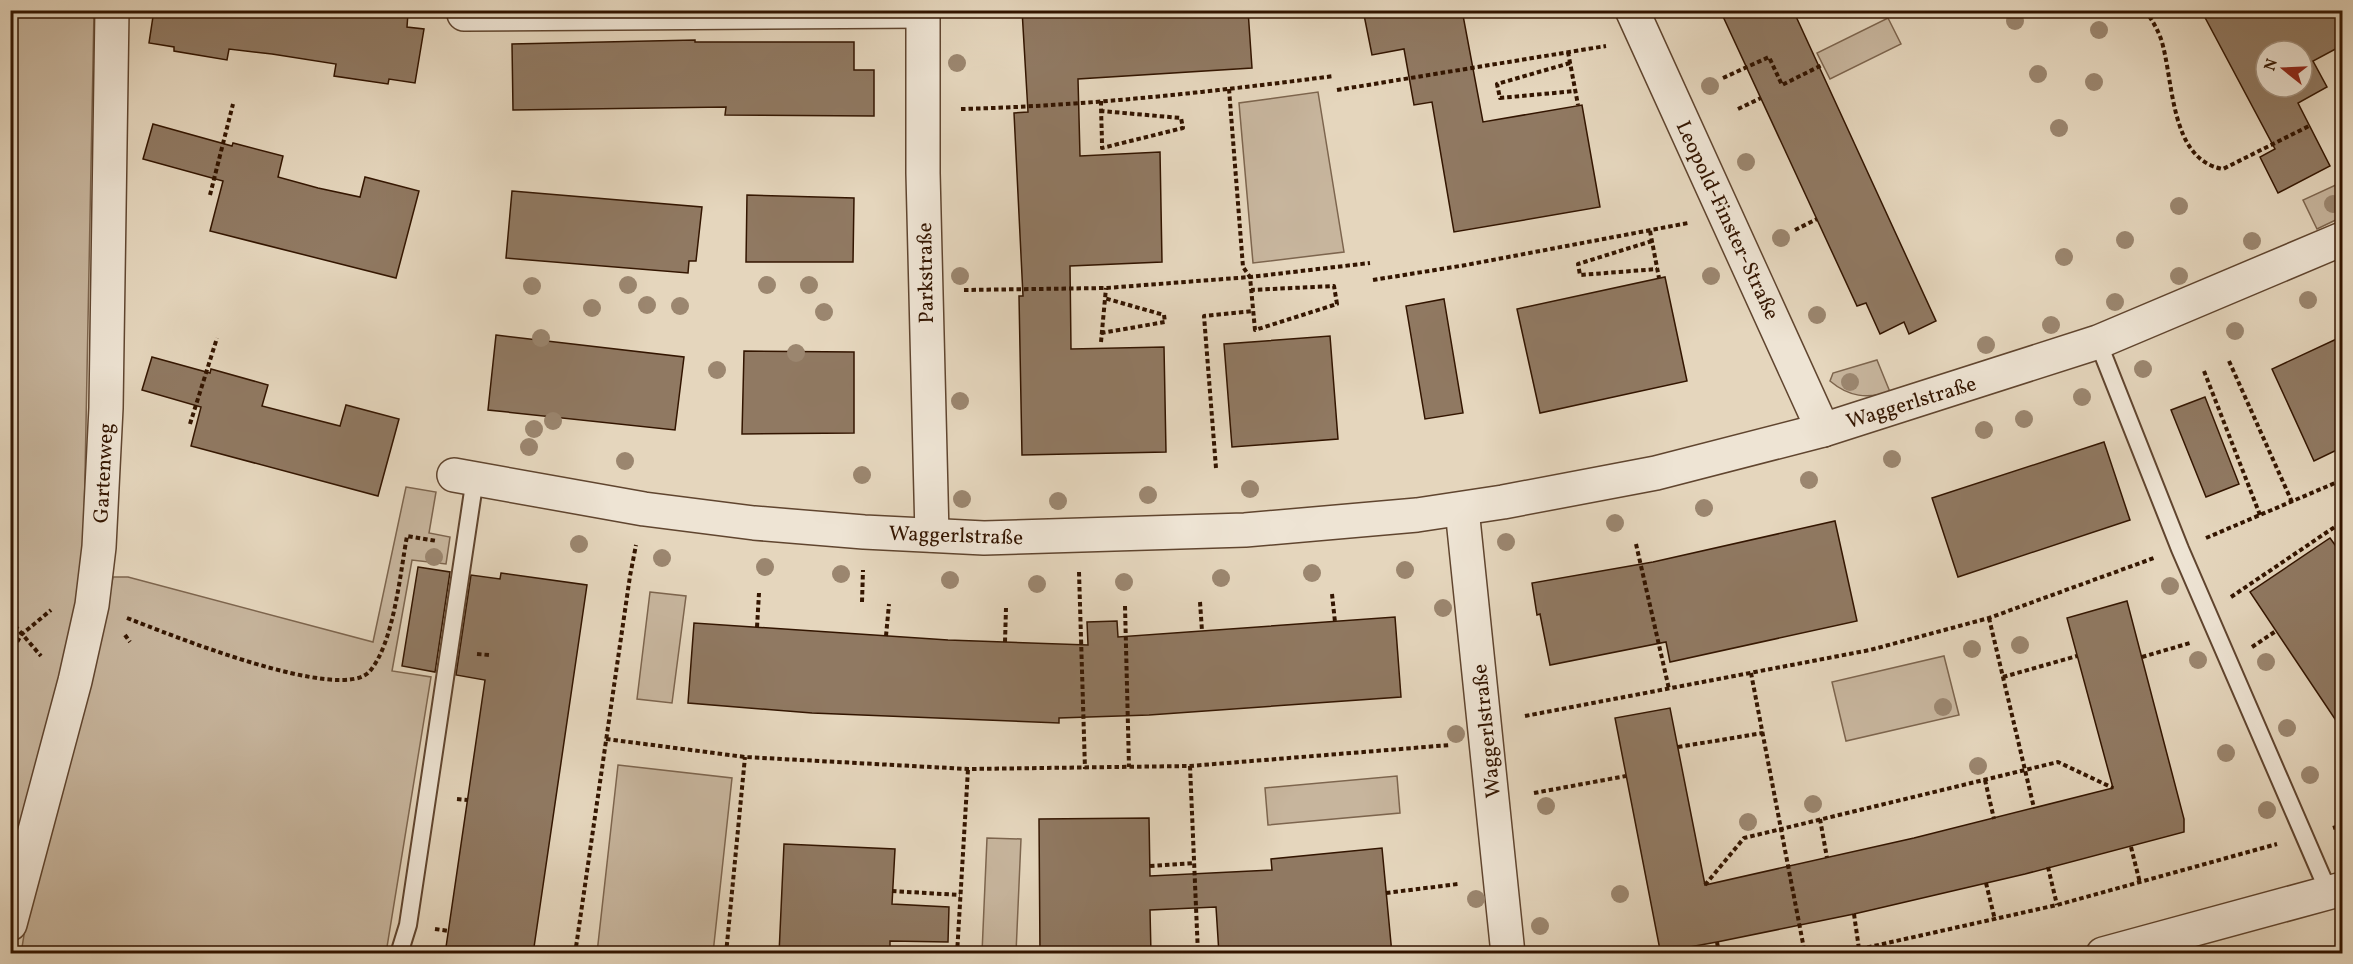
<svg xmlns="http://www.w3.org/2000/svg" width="2353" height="964" font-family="Vollkorn,serif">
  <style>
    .green { fill: #c7b59d; stroke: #7d654e; stroke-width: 1.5 }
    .building { fill: #907962; stroke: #331500; stroke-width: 1.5; fill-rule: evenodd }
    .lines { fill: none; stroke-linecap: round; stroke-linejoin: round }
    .service-casing { stroke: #60452f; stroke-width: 20 }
    .minor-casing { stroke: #60452f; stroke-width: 36 }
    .path { stroke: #331500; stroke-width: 4; stroke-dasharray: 4.5 3; stroke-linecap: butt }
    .service { stroke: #eee4d4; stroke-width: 16 }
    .minor { stroke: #eee4d4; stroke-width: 33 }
    .tree { fill: #9b866f }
    .labels { text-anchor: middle; stroke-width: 5; stroke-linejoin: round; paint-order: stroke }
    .street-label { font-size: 21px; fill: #331500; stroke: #eee4d4 }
  </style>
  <rect width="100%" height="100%" fill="#e5d6bd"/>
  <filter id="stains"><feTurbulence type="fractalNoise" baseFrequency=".00333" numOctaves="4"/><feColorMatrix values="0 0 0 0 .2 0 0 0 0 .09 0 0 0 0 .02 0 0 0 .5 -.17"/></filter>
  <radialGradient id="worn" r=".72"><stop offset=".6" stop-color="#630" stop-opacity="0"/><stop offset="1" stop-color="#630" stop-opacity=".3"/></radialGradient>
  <g class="green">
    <path d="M11,11H94L83,579L76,622L11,868Z"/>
    <path d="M1888,18L1901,44L1830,79L1817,53Z"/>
    <path d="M1318,92L1344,252L1253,263L1239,103Z"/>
    <path d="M2340,183L2342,189V217L2317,229L2303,200Z"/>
    <path d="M1877,360L1890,392C1867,399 1849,397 1830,381L1833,373Z"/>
    <path d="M406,487L436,492L429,533L450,537L446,564L412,560L392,671L431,677L386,953L21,954L26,922L98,649L113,577H128L373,642Z"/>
    <path d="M650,592L686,596L672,703L637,699Z"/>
    <path d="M1944,656L1959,715L1846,741L1832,682Z"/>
    <path d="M618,765L732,778L713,953H597Z"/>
    <path d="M1397,776L1400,813L1268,825L1265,788Z"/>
    <path d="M987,838L1021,839L1016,953H982Z"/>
  </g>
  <g class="building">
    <path d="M154,10H387L408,13L407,27L424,29L415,83L389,79L388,84L334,76L336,64L272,54L229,49L227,60L174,51V47L149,43Z"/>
    <path d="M1022,10H1248L1252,68L1078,79L1080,156L1160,152L1162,262L1070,266L1071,349L1164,347L1166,452L1022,455L1019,296H1023L1014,113L1028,112Z"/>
    <path d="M1363,10H1462L1483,122L1582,105L1600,207L1454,232L1432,102L1414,105L1404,49L1372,55Z"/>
    <path d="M1720,10H1793L1936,321L1909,334L1904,322L1880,334L1866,303L1857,306Z"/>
    <path d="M2201,10H2332L2343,31V45L2313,61L2327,87L2298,103L2330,166L2278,193L2260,157L2275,149ZM2266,51H2302V87H2266Z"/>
    <path d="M695,40V42H854V70H874V116L725,115L726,107L513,110L512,44Z"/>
    <path d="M153,124L232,146L233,143L283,156L278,177L318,188L360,197L365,177L419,191L396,278L210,231L223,181L143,159Z"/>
    <path d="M512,191L702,207L696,261H689L688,273L506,258Z"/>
    <path d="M747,195L854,198L853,262H746Z"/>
    <path d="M1665,277L1687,381L1540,413L1517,309Z"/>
    <path d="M1444,299L1463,413L1425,419L1406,306Z"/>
    <path d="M496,335L684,357L675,430L488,410Z"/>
    <path d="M1330,336L1338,439L1232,447L1224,344Z"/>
    <path d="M2343,336V447L2314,461L2272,369Z"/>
    <path d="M744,351L854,352V433L742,434Z"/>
    <path d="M152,357L210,373L211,369L268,385L262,406L340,426L346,405L399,419L378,496L191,446L201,407L142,390Z"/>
    <path d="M2205,397L2239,484L2206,497L2171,410Z"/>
    <path d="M2104,442L2130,520L1958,577L1932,498Z"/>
    <path d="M1835,521L1857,621L1670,662L1666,642L1550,665L1540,614L1537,615L1532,583L1653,562Z"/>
    <path d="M2330,538L2343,556V731L2250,592Z"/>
    <path d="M418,567L450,572L435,672L402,666Z"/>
    <path d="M501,573L587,585L533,954H445L485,680L456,675L471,575L500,579Z"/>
    <path d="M2127,601L2184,819V832L2025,874L1854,914L1717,942L1673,950H1660L1615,718L1670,708L1705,885L1914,838L2113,788L2067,618Z"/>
    <path d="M1395,617L1401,697L1149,715L1059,718V723L812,713L688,703L694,623L948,640L1088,645L1087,622L1117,621L1118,637Z"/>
    <path d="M1149,818L1150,876L1272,870L1271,859L1382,848L1392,954H1219L1216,907L1150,910L1151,954H1040L1039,819Z"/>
    <path d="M784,844L895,849L892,904L949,907L948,942L890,941V954H779Z"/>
  </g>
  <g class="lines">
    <g class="service-casing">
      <g id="service">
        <path d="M2098,342L2180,549L2329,893"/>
        <path d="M399,954L408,925L475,478"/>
      </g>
    </g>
    <g class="minor-casing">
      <g id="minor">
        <path d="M923,10V173L932,535"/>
        <path d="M1632,10L1823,430"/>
        <path d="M464,14L923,11"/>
        <path d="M454,475L644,509L754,523L864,532L984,538L1245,530L1417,515L1503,502L1656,473L1823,430L2098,342L2342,239"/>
        <path d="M1462,509L1508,954"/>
        <path d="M10,924L75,681L92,605L99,547L106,408L112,10"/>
        <path d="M2103,954L2342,889"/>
      </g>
    </g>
    <g class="path">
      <path d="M2145,10C2152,20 2157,28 2161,39C2174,79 2169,160 2223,169L2309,126"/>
      <path d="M1568,52L1578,105"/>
      <path d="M1570,63L1497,84L1500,98L1575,91"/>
      <path d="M1723,78L1769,57L1782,85L1822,65"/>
      <path d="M1229,89L1243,267L1250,277L1255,330L1337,304L1334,286L1251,290"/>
      <path d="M1337,90L1606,46"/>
      <path d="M1101,101C1101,117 1102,132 1102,148L1183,128L1181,118L1101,111"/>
      <path d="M961,109C1086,106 1210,92 1334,76"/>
      <path d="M1738,109L1761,98"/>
      <path d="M210,195L233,104"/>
      <path d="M1795,230L1817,219"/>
      <path d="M1650,231L1659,278"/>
      <path d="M1652,241L1578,264L1580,275L1657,269"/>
      <path d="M1373,280L1466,265L1688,223"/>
      <path d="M964,290L1106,288L1250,277L1370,263"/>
      <path d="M1101,333L1165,322L1164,315L1104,298"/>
      <path d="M1101,342L1106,288"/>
      <path d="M2229,361L2292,502"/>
      <path d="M2204,371L2260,515"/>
      <path d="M190,424L217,338"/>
      <path d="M1216,468L1204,316L1253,311"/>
      <path d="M2206,538L2342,480"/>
      <path d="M1636,544L1669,689"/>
      <path d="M1079,572L1085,769"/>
      <path d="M1332,594L1335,622"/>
      <path d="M2231,597L2342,522"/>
      <path d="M862,602L863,570"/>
      <path d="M1200,602L1202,631"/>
      <path d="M1125,606L1129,767"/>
      <path d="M127,618C166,633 342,705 370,671C394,642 400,574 407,536L437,541"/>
      <path d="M1989,618L2034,808"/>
      <path d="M10,620L41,656"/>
      <path d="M757,627L759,593"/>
      <path d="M125,635L130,642"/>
      <path d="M886,636L889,604"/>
      <path d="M1005,642L1006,608"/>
      <path d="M2252,647L2276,631"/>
      <path d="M477,654L489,655"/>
      <path d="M10,655L21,635L51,610"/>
      <path d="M2142,657L2190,643"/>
      <path d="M1751,673L1805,954"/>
      <path d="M2003,677L2077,656"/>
      <path d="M1525,716L1870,650L1989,618L2154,558"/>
      <path d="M606,739L745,757L968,769L1190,766L1450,745"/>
      <path d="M1678,747L1763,733"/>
      <path d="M1190,766L1198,954"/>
      <path d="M1985,780L1994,819"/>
      <path d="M1534,793L1626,776"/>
      <path d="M457,799L468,800"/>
      <path d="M1820,819L1827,858"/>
      <path d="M2333,828L2342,825"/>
      <path d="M2131,847L2140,883"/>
      <path d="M1150,866L1194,863"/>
      <path d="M2048,867L2057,905"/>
      <path d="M1986,883L1995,920"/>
      <path d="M1705,885L1744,838L2058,762L2113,788"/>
      <path d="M892,891L960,895"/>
      <path d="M1386,893L1458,884"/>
      <path d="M1854,914L1859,949"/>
      <path d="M435,929L449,931"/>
      <path d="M1717,942L1719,954"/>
      <path d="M575,954L630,576L636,545"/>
      <path d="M726,954L745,757"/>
      <path d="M957,954L968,769"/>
      <path d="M1838,954L2057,905L2277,844"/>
    </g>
    <use href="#service" class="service"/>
    <use href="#minor" class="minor"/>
  </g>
  <g class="tree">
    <circle cx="2015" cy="21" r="9"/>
    <circle cx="2099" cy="30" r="9"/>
    <circle cx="957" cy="63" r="9"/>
    <circle cx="2038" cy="74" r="9"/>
    <circle cx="2094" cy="82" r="9"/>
    <circle cx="1710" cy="86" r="9"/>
    <circle cx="2059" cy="128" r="9"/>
    <circle cx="1746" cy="162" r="9"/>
    <circle cx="2333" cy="204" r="9"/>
    <circle cx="2179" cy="206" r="9"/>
    <circle cx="1781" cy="238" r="9"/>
    <circle cx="2125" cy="240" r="9"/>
    <circle cx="2252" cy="241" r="9"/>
    <circle cx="2064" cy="257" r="9"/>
    <circle cx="960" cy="276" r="9"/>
    <circle cx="1711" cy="276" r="9"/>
    <circle cx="2179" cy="276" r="9"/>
    <circle cx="628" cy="285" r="9"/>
    <circle cx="767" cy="285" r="9"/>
    <circle cx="809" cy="285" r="9"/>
    <circle cx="532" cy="286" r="9"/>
    <circle cx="2308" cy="300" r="9"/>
    <circle cx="2115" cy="302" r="9"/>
    <circle cx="647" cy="305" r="9"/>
    <circle cx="680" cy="306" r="9"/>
    <circle cx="592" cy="308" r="9"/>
    <circle cx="824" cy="312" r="9"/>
    <circle cx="1817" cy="315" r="9"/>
    <circle cx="2051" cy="325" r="9"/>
    <circle cx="2235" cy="331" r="9"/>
    <circle cx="541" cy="338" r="9"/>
    <circle cx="1986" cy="345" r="9"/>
    <circle cx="796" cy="353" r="9"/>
    <circle cx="2143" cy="369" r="9"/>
    <circle cx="717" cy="370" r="9"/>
    <circle cx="1850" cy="382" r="9"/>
    <circle cx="2082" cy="397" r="9"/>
    <circle cx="960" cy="401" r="9"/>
    <circle cx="2024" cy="419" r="9"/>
    <circle cx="553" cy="421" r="9"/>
    <circle cx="534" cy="429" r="9"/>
    <circle cx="1984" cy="430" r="9"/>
    <circle cx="529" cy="447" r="9"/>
    <circle cx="1892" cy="459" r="9"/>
    <circle cx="625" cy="461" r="9"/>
    <circle cx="862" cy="475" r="9"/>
    <circle cx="1809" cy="480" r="9"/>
    <circle cx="1250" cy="489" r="9"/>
    <circle cx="1148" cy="495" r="9"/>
    <circle cx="962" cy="499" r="9"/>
    <circle cx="1058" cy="501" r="9"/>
    <circle cx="1704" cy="508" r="9"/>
    <circle cx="1615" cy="523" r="9"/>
    <circle cx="1506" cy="542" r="9"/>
    <circle cx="579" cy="544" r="9"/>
    <circle cx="434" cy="557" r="9"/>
    <circle cx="662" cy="558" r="9"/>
    <circle cx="765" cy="567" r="9"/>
    <circle cx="1405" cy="570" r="9"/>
    <circle cx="1312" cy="573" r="9"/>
    <circle cx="841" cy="574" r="9"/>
    <circle cx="1221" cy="578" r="9"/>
    <circle cx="950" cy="580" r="9"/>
    <circle cx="1124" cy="582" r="9"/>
    <circle cx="1037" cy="584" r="9"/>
    <circle cx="2170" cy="586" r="9"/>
    <circle cx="1443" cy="608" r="9"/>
    <circle cx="2020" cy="645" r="9"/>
    <circle cx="1972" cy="649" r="9"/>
    <circle cx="2198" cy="660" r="9"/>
    <circle cx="2266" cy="662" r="9"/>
    <circle cx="1943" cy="707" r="9"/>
    <circle cx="2287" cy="728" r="9"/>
    <circle cx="1456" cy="734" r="9"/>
    <circle cx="2226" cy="753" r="9"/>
    <circle cx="1978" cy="766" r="9"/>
    <circle cx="2310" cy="775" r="9"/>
    <circle cx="1813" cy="804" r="9"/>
    <circle cx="1546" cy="806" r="9"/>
    <circle cx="2267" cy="810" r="9"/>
    <circle cx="1748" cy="822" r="9"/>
    <circle cx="1620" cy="894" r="9"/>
    <circle cx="1476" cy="899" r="9"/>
    <circle cx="1540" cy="926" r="9"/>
  </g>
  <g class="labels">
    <g class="street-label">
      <text transform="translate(1728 220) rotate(65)" y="7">Leopold-Finster-Straße</text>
      <text transform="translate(925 273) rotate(-91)" y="7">Parkstraße</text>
      <text transform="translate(1911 402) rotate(-17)" y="7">Waggerlstraße</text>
      <text transform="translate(103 473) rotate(-87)" y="7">Gartenweg</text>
      <text transform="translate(956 535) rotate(2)" y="7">Waggerlstraße</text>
      <text transform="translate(1486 731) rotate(-96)" y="7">Waggerlstraße</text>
    </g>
  </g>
  <rect width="2353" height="964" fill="none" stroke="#e5d6bd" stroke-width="36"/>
  <rect x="12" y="12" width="2329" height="940" fill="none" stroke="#331500" stroke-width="3"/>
  <rect x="18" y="18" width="2317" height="928" fill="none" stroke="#331500" stroke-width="1.5"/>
  <g transform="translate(2284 69) rotate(288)"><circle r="28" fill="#eee4d4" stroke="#a3917f" stroke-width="1.5"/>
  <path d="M0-4.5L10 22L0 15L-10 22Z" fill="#8f2418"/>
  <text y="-9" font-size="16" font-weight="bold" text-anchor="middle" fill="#331500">N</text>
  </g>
  <rect width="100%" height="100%" filter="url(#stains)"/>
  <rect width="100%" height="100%" fill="url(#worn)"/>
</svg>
